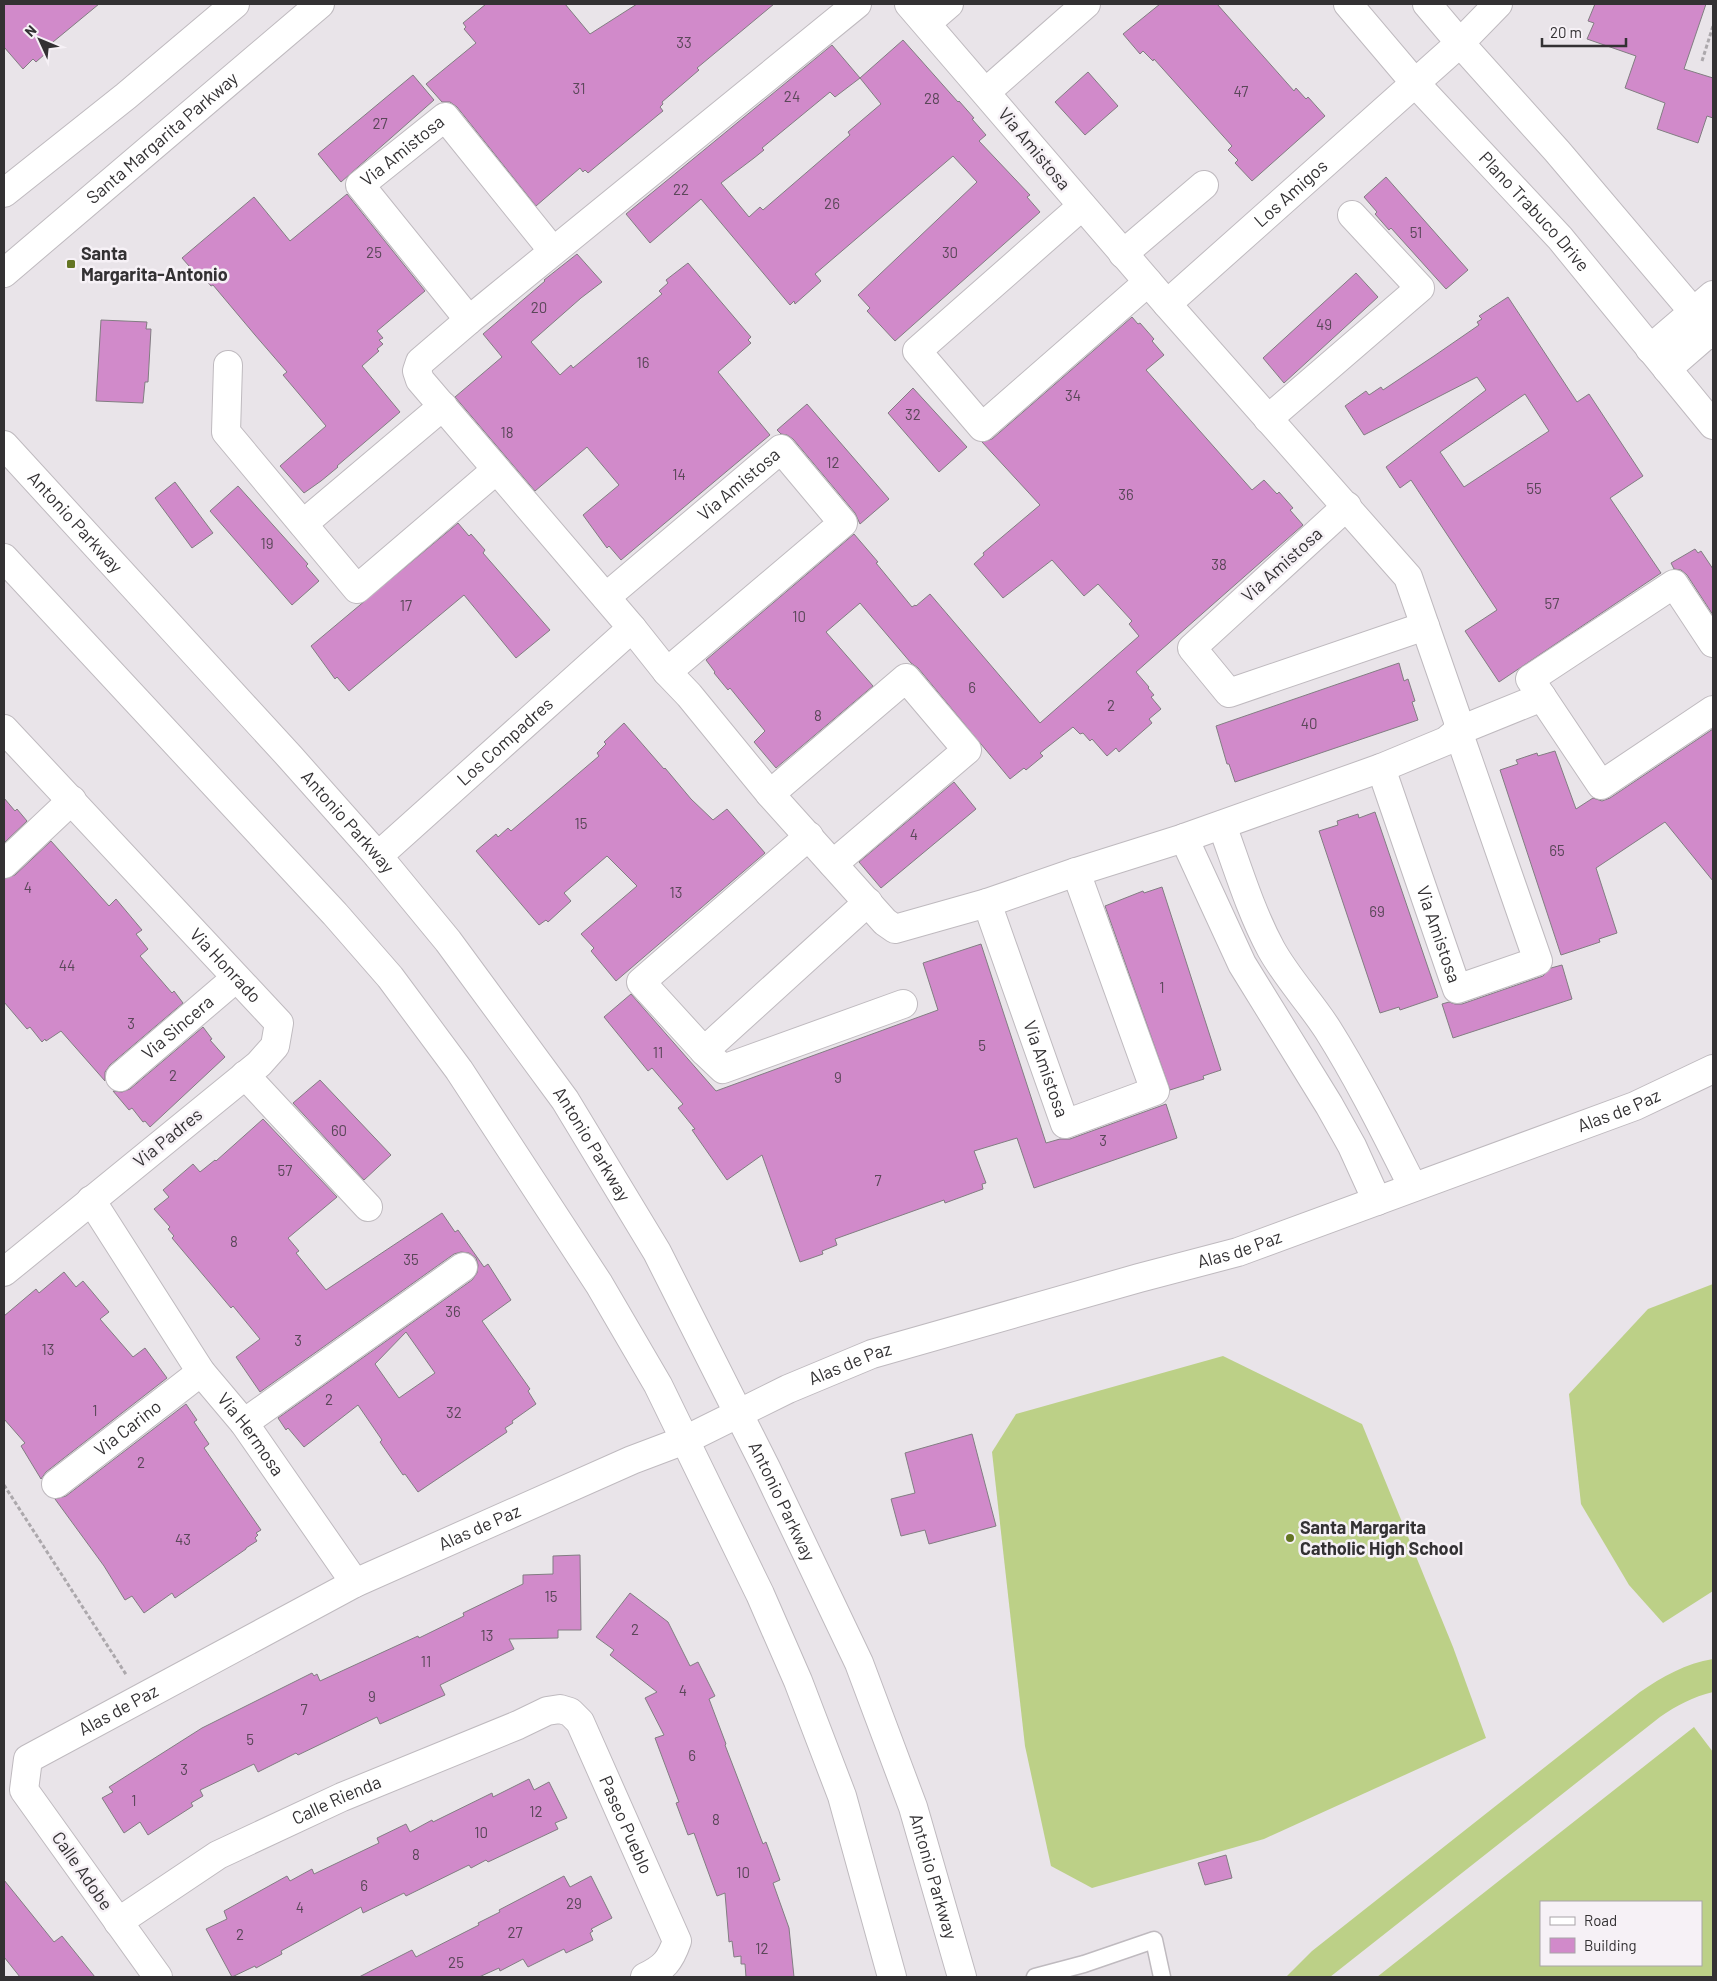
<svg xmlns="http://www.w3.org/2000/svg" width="1717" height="1981" font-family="Barlow,sans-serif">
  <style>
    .pitch { fill: #bcd087; fill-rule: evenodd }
    .building { fill: #d18aca; stroke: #827d82; fill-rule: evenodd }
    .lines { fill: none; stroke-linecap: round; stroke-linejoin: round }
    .lane-casing { stroke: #bfbabf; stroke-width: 19 }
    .street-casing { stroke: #bfbabf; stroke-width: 30 }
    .secondary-casing { stroke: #bfbabf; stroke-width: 30 }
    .primary-casing { stroke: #bfbabf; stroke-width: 30 }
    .path { stroke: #aca8ac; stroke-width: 3; stroke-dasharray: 4 2.5; stroke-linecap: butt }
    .lane { stroke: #fff; stroke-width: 16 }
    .street { stroke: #fff; stroke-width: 28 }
    .secondary { stroke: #fff; stroke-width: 28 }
    .primary { stroke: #fff; stroke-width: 28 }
    .poi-dot { fill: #647523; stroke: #f6f1f6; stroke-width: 2 }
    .labels { text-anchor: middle; stroke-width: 5; stroke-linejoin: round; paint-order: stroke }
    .number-label { font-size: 15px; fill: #5a4759 }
    .street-label { font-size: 18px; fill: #333133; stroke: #f6f1f6 }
    .poi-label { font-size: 18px; font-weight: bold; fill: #333133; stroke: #f6f1f6; text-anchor: start }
  </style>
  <rect width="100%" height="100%" fill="#e9e4e9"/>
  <g class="pitch">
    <path d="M1713,1284V1591L1663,1623L1629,1585L1581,1504L1569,1394L1648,1309Z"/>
    <path d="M1223,1356L1362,1424L1453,1647L1486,1738L1264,1839L1092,1888L1051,1866L1025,1746L992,1452L1016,1414Z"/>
    <path d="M1713,1659V1692C1693,1697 1677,1705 1660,1717L1330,1977H1286L1312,1951L1640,1692C1662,1677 1686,1663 1713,1659Z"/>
    <path d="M1694,1727L1713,1752V1975L1710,1977H1377ZM1541,1902H1701V1965H1541Z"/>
  </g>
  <g class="building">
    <path d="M4,4H99L53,42L55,45L36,62L33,59L23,69L4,47Z"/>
    <path d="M486,4H565L590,34L637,4H774L697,68L699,70L662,102L663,104L660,107L663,111L658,115L588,173L585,170L583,172L580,168L536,206L457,107L450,102H442L426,84L476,43L464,29L466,27L463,23Z"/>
    <path d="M1160,4H1217L1294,91L1296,88L1306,99L1308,97L1325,116L1252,181L1235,163L1238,160L1228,150L1232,146L1154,59L1153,61L1143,51L1140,54L1123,34Z"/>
    <path d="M1595,4H1706L1684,69L1713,78V118L1707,116L1698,143L1657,129L1665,103L1625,88L1636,56L1587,39L1594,23L1588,21Z"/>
    <path d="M903,40L958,102L959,101L974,118L972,119L986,135L979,141L1030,195L1027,197L1040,212L895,341L867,311L870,308L858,295L977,182L953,156L815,274L821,281L795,304L794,301L790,305L701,199L650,243L626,214L832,45L860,78L835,97L830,92L762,148L764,150L754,158L721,183L749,217L760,207L763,210L850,135L848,132L881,104L860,78Z"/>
    <path d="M1088,72L1118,106L1085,135L1055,102Z"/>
    <path d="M413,75L434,100L341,182L318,154Z"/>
    <path d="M1386,177L1468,270L1446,289L1391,228L1389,230L1375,214L1377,212L1364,197Z"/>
    <path d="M347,194L425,291L377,331L383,338L379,340L383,344L377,349L379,351L362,366L400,412L337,466L338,467L321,481L304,493L280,466L326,426L283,375L287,372L255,335L213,285L211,286L202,275L199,277L196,274L182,258L254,197L290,241Z"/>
    <path d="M577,254L602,282L581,298L531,342L560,375L571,365L573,368L662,294L659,291L668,283L666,280L688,263L751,337L748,340L751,343L718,372L770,435L621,560L609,546L607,548L583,515L619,485L587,447L535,491L455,397L502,357L483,334L545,281L544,280Z"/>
    <path d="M1356,273L1378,297L1284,383L1263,358Z"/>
    <path d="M1508,297L1577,402L1589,394L1643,476L1610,498L1661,573L1499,682L1465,631L1497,610L1411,480L1400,488L1386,467L1486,390L1477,377L1364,435L1345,406L1366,391L1369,395L1381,387L1383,390L1434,356L1479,325L1477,322L1482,319L1479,316ZM1525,394L1549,431L1464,487L1440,452Z"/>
    <path d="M1132,317L1138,324L1140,323L1154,339L1152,341L1164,355L1146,370L1252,490L1264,480L1277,494L1279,492L1293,508L1290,510L1303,525L1136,672L1149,687L1148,688L1154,695L1151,697L1161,709L1149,719L1152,723L1119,752L1116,748L1107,756L1092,739L1090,741L1083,733L1080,734L1073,727L1040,753L1043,756L1026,770L1024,768L1010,779L918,668L911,663L860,603L826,632L873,686L776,768L754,742L765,731L730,688L728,690L714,673L715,672L706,660L854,534L878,562L876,563L912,607L915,605L916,606L930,594L1040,723L1139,636L1129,624L1132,621L1098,584L1084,596L1052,560L1003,598L974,564L984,555L983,553L1040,505L982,442L992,439Z"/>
    <path d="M101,320L147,322L146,329H151L148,382H145L143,403L96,401Z"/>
    <path d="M913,388L967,447L939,472L888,413Z"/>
    <path d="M807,404L889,499L860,524L855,513L793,439L787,435L781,434L777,430Z"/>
    <path d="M175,482L213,533L192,548L155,498Z"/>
    <path d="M238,486L308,564L306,566L319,581L292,605L210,511Z"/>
    <path d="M458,523L469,536L471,534L485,550L483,553L550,630L516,658L464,595L349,691L337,677L335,679L311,646Z"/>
    <path d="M1695,549L1698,553L1701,551L1713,569V615L1687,575L1681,570L1674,569L1671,563Z"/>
    <path d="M1399,663L1404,681L1408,679L1415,701L1412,702L1418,720L1235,782L1229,764H1227L1216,726Z"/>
    <path d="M624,723L664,769L665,768L691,799L713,820L727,809L765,853L616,981L591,951L594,948L581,934L637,886L607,856L564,893L571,901L548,922L546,920L539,925L476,851L496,834L498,837L508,828L511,831L599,756L597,753L606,744L604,742Z"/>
    <path d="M1713,729V881L1665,822L1596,868L1617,933L1599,939L1600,942L1561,955L1500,770L1518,764L1516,760L1537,753L1538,756L1555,751L1576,809L1593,798L1602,801L1610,798Z"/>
    <path d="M954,782L976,809L881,888L859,862Z"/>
    <path d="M4,798L15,811L17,809L27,821L4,843Z"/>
    <path d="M1375,812L1438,997L1400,1010L1399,1007L1380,1013L1319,831L1338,825L1337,821L1358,814L1359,818Z"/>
    <path d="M51,841L109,906L116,899L142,930L136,934L148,949L140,956L172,993L174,991L183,1003L110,1065L105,1072V1081L61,1031L46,1041L45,1039L42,1042L30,1027L27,1029L4,1002V879L15,875Z"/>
    <path d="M1162,887L1221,1070L1203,1076L1204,1079L1170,1090L1105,906L1143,891L1144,893Z"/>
    <path d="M981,944L1046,1143L1060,1139H1070L1166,1104L1177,1138L1034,1188L1017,1138L974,1151L986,1183L982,1184L983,1189L945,1203L944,1200L835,1239L837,1245L822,1251L823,1254L800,1262L762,1155L727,1180L692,1130L695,1129L678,1108L683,1104L652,1068L648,1071L604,1017L631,994L716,1091L938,1010L923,963Z"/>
    <path d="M1562,965L1572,999L1453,1038L1442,1004L1449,1002L1455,1004H1462L1543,976L1551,968Z"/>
    <path d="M203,1027L212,1039L210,1040L225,1057L150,1127L145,1121L143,1122L132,1108L129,1110L113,1091L122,1092L130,1089Z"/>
    <path d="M320,1080L391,1155L364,1180L293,1103Z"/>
    <path d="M263,1119L337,1197L288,1238L299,1251L296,1253L326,1290L442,1213L455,1232L458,1230L484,1267L488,1264L511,1300L482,1321L530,1389L528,1391L536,1404L512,1421L513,1423L505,1428L507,1432L418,1492L405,1474L403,1475L380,1442L382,1440L358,1405L304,1447L288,1428L286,1430L278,1418L472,1280L477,1273L478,1265L476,1258L469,1253L461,1252L454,1254L260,1392L236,1357L260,1339L233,1306L231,1308L172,1238L174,1236L168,1229L170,1227L154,1209L169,1197L163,1190L193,1164L200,1172L215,1160L216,1161ZM406,1332L435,1373L399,1398L375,1364Z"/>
    <path d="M64,1272L76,1287L83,1281L109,1312L100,1319L133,1357L145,1348L167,1378L46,1472L41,1479L21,1446L25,1443L4,1419V1316L36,1289L39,1293Z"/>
    <path d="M186,1404L197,1420L194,1422L209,1444L204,1448L261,1530L256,1533L258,1535L255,1538L257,1541L246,1548V1549L175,1598L172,1593L144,1613L132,1596L125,1600L104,1566L55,1499L66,1496Z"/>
    <path d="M972,1434L996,1526L929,1544L925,1530L901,1536L891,1499L915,1493L905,1453Z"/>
    <path d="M580,1555L581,1630H558V1638L509,1639L514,1649L440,1685L445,1695L380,1724L377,1717L298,1755L296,1753L258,1772L254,1764L200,1790L203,1796L191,1803L193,1806L148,1835L140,1822L124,1833L102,1798L113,1792L109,1787L202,1728L312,1673L314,1676L317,1674L320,1681L418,1636L419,1638L464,1616L463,1613L523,1584V1575L553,1574V1556Z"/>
    <path d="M630,1593L668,1622L690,1666L698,1662L715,1696L709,1699L726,1744L725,1745L763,1844L766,1842L780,1880L773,1883L789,1928L794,1977H746L745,1964H741V1956L734,1957L732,1941L729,1942L725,1893L717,1896L694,1833L688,1835L676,1803L679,1802L655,1738L664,1735L645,1698L657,1692L610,1655L614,1650L596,1637Z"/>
    <path d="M529,1779L534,1790L549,1782L567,1818L555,1823L558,1829L488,1862L486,1860L471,1868L469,1865L406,1896L404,1893L363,1913L361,1907L281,1951L282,1954L256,1968L255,1966L232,1977L206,1929L227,1919L224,1911L287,1876L290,1881L312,1869L314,1874L379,1843L377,1838L406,1824L410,1832L432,1820L433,1822L492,1793L493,1797Z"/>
    <path d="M1226,1855L1232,1878L1205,1885L1198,1863Z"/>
    <path d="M564,1876L570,1887L591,1876L612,1918L591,1929L593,1931L590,1933L593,1940L566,1953L564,1949L528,1967L523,1959L500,1971L499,1968L479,1977H359L412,1950L416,1957L479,1925L478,1923L500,1912L499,1910Z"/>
    <path d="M4,1880L54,1942L62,1936L95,1977H20L4,1957Z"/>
  </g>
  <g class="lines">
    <g class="lane-casing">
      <path id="lane" d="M1035,1977L1084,1964L1154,1940L1162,1977"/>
    </g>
    <g class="street-casing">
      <g id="street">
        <path d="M857,4L469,320L420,362L417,371L420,380L632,628L667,672L689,695L770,794L885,922L895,929L987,903L1076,872L1184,838L1381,768L1446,741L1458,731V721L1408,577L1167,304L909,4"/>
        <path d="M927,23L949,4"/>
        <path d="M986,92L1086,4"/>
        <path d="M1082,206L917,351L982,427L1148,282"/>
        <path d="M1123,254L1204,185"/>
        <path id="s1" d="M1167,304L1460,43L1498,4"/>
        <path id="s2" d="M469,320L360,185L445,117L553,251"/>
        <path d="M1650,349L1713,295"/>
        <path d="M228,365L226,432L357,589L496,470"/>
        <path d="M1667,369L1713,329"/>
        <path d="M1268,419L1420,288L1352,215"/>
        <path d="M1347,506L1192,648L1229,693L1425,626"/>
        <path d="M303,524L443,406"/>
        <path id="s3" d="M606,597L781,449L843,523L667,672"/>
        <path d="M1713,643L1674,584L1530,679L1601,785L1713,710"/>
        <path id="s4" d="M4,729L279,1023L275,1046L259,1064L4,1272"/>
        <path id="s5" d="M1381,768L1457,989L1538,961L1458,731L1542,697"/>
        <path d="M770,794L906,678L967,750L833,864"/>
        <path d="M1222,825C1237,866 1250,910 1271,949C1287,978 1310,1002 1328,1030C1360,1081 1386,1134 1413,1187"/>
        <path d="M809,836L641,982L704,1051L868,902"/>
        <path d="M1184,838L1242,964L1329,1105L1352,1146L1377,1201"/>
        <path id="s6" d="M378,856L632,628"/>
        <path d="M4,864L72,800"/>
        <path id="s7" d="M987,903L1065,1124L1155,1091L1076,872"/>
        <path d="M704,1051L723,1069L903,1004"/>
        <path d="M245,1075L368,1207"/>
        <path id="s8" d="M120,1077L236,978"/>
        <path id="s9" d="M91,1200L201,1372L244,1423L355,1583"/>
        <path d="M244,1423L463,1267"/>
        <path id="s10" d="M56,1484L201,1372"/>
        <path id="s11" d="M118,1922L218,1855L342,1797L518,1725L547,1711L560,1709L570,1712L580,1722L677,1941C670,1961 664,1968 645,1977"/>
        <path id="s12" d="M158,1977L24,1790L28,1759L355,1583L632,1460L685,1440"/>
      </g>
    </g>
    <g class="secondary-casing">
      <g id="secondary">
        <path id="s13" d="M1348,4L1415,83L1560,238L1713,425"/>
        <path d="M1427,4L1460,43L1557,151L1713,335"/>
        <path d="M4,193L126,96L235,4"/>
        <path id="s14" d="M4,273L320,4"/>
        <path id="s15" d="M685,1440L788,1389L872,1354L1139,1278L1238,1252L1635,1106L1713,1069"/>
      </g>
    </g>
    <g class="primary-casing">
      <g id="primary">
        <path id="s16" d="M4,445L290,757L378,856L448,941L565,1100L657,1252L766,1468L859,1663L913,1807L962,1977"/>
        <path d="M4,558L335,914L390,977L459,1070L599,1284L658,1385L760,1594L798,1681L842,1796L892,1977"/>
      </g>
    </g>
    <g class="path">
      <path d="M1702,61L1713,26"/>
      <path d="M4,1485L127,1676"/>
    </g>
    <use href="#lane" class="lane"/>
    <use href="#street" class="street"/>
    <use href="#secondary" class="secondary"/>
    <use href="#primary" class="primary"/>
  </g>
  <g class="poi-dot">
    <rect x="66" y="259" width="10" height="10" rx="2.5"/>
    <circle cx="1290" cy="1538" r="5"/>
  </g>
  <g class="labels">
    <g class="number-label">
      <text x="684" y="48">33</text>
      <text x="579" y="94">31</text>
      <text x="1241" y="97">47</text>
      <text x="792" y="102">24</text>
      <text x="932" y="104">28</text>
      <text x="380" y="129">27</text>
      <text x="681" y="195">22</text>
      <text x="832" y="209">26</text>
      <text x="1416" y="238">51</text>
      <text x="374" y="258">25</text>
      <text x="950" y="258">30</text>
      <text x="539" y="313">20</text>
      <text x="1324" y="330">49</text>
      <text x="643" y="368">16</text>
      <text x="1073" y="401">34</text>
      <text x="913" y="420">32</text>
      <text x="507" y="438">18</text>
      <text x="833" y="468">12</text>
      <text x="679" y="480">14</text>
      <text x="1534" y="494">55</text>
      <text x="1126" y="500">36</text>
      <text x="267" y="549">19</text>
      <text x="1219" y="570">38</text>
      <text x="1552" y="609">57</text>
      <text x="406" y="611">17</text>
      <text x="799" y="622">10</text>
      <text x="972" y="693">6</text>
      <text x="1111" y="711">2</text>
      <text x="818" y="721">8</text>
      <text x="1309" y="729">40</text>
      <text x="581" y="829">15</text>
      <text x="914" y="840">4</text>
      <text x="1557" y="856">65</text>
      <text x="28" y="893">4</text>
      <text x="676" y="898">13</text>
      <text x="1377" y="917">69</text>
      <text x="67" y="971">44</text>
      <text x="1162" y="993">1</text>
      <text x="131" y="1029">3</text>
      <text x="982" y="1051">5</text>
      <text x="658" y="1058">11</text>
      <text x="173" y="1081">2</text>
      <text x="838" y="1083">9</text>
      <text x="339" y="1136">60</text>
      <text x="1103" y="1146">3</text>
      <text x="285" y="1176">57</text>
      <text x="878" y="1186">7</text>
      <text x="234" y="1247">8</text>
      <text x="411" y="1265">35</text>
      <text x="453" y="1317">36</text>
      <text x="298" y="1346">3</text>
      <text x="48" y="1355">13</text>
      <text x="329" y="1405">2</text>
      <text x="95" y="1416">1</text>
      <text x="454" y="1418">32</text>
      <text x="141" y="1468">2</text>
      <text x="183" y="1545">43</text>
      <text x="551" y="1602">15</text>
      <text x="635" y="1635">2</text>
      <text x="487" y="1641">13</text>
      <text x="426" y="1667">11</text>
      <text x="683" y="1696">4</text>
      <text x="372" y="1702">9</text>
      <text x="304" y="1715">7</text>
      <text x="250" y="1745">5</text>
      <text x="692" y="1761">6</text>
      <text x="184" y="1775">3</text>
      <text x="134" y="1806">1</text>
      <text x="536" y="1817">12</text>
      <text x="716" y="1825">8</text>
      <text x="481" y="1838">10</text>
      <text x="416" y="1860">8</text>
      <text x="743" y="1878">10</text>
      <text x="364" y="1891">6</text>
      <text x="574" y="1909">29</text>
      <text x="300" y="1913">4</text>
      <text x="515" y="1938">27</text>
      <text x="240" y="1940">2</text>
      <text x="762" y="1954">12</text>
      <text x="456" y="1968">25</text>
    </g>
    <g class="street-label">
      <text dy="6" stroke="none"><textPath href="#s14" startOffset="208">Santa Margarita Parkway</textPath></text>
      <text transform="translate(1034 149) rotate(50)" y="6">Via Amistosa</text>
      <text dy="6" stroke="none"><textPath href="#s2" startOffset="228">Via Amistosa</textPath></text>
      <text dy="6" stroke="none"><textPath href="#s1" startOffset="166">Los Amigos</textPath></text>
      <text dy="6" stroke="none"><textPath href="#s13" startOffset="279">Plano Trabuco Drive</textPath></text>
      <text dy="6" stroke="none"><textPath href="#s3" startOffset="174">Via Amistosa</textPath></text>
      <text dy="6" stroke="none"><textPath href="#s16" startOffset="105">Antonio Parkway</textPath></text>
      <text transform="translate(1282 565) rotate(-42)" y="6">Via Amistosa</text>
      <text dy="6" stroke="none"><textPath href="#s6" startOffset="171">Los Compadres</textPath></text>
      <text dy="6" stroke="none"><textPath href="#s16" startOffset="510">Antonio Parkway</textPath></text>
      <text dy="6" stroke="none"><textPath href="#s5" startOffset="176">Via Amistosa</textPath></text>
      <text dy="6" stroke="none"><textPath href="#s4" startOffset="324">Via Honrado</textPath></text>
      <text dy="6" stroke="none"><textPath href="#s8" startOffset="76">Via Sincera</textPath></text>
      <text dy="6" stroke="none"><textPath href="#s7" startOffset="176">Via Amistosa</textPath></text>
      <text dy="6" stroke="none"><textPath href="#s15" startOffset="992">Alas de Paz</textPath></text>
      <text transform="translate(168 1138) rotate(-39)" y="6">Via Padres</text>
      <text dy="6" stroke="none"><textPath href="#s16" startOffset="915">Antonio Parkway</textPath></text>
      <text dy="6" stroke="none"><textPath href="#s15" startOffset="588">Alas de Paz</textPath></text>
      <text dy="6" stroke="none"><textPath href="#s15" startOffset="182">Alas de Paz</textPath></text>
      <text dy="6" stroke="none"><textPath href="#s10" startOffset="91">Via Carino</textPath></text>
      <text dy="6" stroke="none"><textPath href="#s9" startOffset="284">Via Hermosa</textPath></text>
      <text dy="6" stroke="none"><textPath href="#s16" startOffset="1320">Antonio Parkway</textPath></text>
      <text dy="6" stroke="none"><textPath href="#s12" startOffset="769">Alas de Paz</textPath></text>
      <text dy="6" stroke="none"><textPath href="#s12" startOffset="364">Alas de Paz</textPath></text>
      <text dy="6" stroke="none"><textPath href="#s11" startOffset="251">Calle Rienda</textPath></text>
      <text dy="6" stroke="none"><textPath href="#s11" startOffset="630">Paseo Pueblo</textPath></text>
      <text transform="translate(82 1871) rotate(55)" y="6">Calle Adobe</text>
      <text dy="6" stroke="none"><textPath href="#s16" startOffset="1725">Antonio Parkway</textPath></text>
    </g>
    <g class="poi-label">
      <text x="81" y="260">Santa<tspan x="81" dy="21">Margarita-Antonio</tspan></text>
      <text x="1300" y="1534">Santa Margarita<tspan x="1300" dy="21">Catholic High School</tspan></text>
    </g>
  </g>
  <rect width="1717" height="1981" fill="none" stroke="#333133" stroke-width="10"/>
  <rect x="1540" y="1901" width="162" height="65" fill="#f6f1f6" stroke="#a8a4a8"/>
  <rect x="1550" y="1917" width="25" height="8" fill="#ffffff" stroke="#a8a4a8"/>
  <text x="1584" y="1926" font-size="15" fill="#333133">Road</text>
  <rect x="1550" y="1938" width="25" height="15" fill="#d18aca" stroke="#a8a4a8"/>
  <text x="1584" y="1951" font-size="15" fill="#333133">Building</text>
  <g transform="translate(40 40) rotate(314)" stroke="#f6f1f6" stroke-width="4" paint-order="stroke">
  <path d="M0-4L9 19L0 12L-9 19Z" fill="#333133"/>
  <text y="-8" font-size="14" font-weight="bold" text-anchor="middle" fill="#333133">N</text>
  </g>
  <path d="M1542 38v8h84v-8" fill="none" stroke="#333133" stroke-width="2.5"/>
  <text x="1550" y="38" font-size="15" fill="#333133" stroke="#f6f1f6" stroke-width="4" paint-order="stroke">20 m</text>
</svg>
